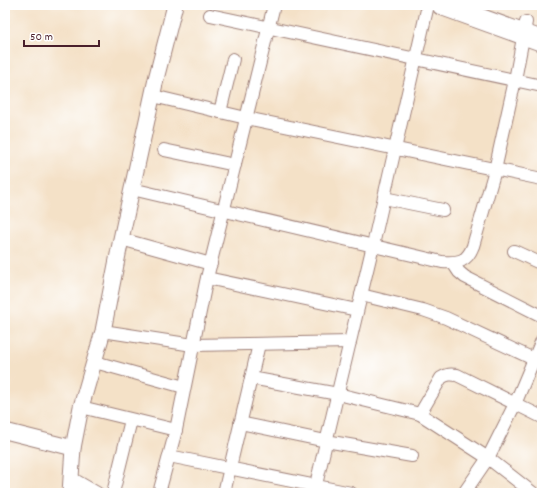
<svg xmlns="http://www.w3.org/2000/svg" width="547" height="498" font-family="Dekko,sans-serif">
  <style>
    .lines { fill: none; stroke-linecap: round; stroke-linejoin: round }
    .minor-casing { stroke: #9f8079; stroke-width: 14 }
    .tertiary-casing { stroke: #9f8079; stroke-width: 17 }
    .trunk-casing { stroke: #9f8079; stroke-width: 22 }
    .minor { stroke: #fff; stroke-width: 12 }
    .tertiary { stroke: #fff; stroke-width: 15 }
    .trunk { stroke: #fff; stroke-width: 20 }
  </style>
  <rect width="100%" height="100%" fill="#fff"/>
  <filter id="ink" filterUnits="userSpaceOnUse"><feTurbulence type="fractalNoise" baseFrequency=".025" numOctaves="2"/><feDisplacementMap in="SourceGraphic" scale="8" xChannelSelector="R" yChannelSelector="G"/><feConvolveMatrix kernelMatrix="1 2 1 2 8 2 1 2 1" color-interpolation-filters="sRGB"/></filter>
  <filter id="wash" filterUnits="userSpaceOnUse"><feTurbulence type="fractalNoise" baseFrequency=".012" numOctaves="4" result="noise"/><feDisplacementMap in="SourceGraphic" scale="16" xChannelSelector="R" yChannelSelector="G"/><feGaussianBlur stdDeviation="0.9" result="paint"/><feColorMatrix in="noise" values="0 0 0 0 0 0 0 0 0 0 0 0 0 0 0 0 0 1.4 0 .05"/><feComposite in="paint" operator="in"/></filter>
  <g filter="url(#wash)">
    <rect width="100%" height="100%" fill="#f4e1c7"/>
  </g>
  <g filter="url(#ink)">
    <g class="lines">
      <g class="minor-casing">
        <g id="minor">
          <path d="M210,15L542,86"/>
          <path d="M153,96L246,118L542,179"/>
          <path d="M220,112L233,59"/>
          <path d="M164,150L235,165"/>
          <path d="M132,189L442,262C459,263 467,262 473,246L495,170L515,80L526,22"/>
          <path d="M384,198L443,210"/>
          <path d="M121,239L211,264"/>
          <path d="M514,251L542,264"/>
          <path d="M453,263L459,272L465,277L542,316"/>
          <path d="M207,278L357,310"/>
          <path d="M361,295L423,310L446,318L542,363"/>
          <path d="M103,331L193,345L350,342"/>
          <path d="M95,362L184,387"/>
          <path d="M251,378L338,394L420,414L488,458L533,493"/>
          <path d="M81,407L176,430"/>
          <path d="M420,414L441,378C447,374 451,374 457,375L542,417"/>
          <path d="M240,423L326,441L412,456"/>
          <path d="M169,456L351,493"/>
          <path d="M71,478L97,493"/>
          <path d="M113,493L131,420"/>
          <path d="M159,493L176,430L206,282L274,5"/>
          <path d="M224,493L259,344"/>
          <path d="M314,493L373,245L428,5"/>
          <path d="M464,493L488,458L515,404L542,340"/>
        </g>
      </g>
      <g class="tertiary-casing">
        <g id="tertiary">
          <path d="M5,431L73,448"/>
          <path d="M70,493L73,448L81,407L103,331L121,239L156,79L175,5"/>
        </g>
      </g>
      <g class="trunk-casing">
        <path id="trunk" d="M442,5L542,41"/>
      </g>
      <use href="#minor" class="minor"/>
      <use href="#tertiary" class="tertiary"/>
      <use href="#trunk" class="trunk"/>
    </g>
  </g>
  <rect width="547" height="498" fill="none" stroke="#fff" stroke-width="20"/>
  <path d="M24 40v6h75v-6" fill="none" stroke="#4a1f2b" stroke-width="2"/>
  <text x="30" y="40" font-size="12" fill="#4a1f2b" stroke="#ffffff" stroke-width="3" paint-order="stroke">50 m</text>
</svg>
